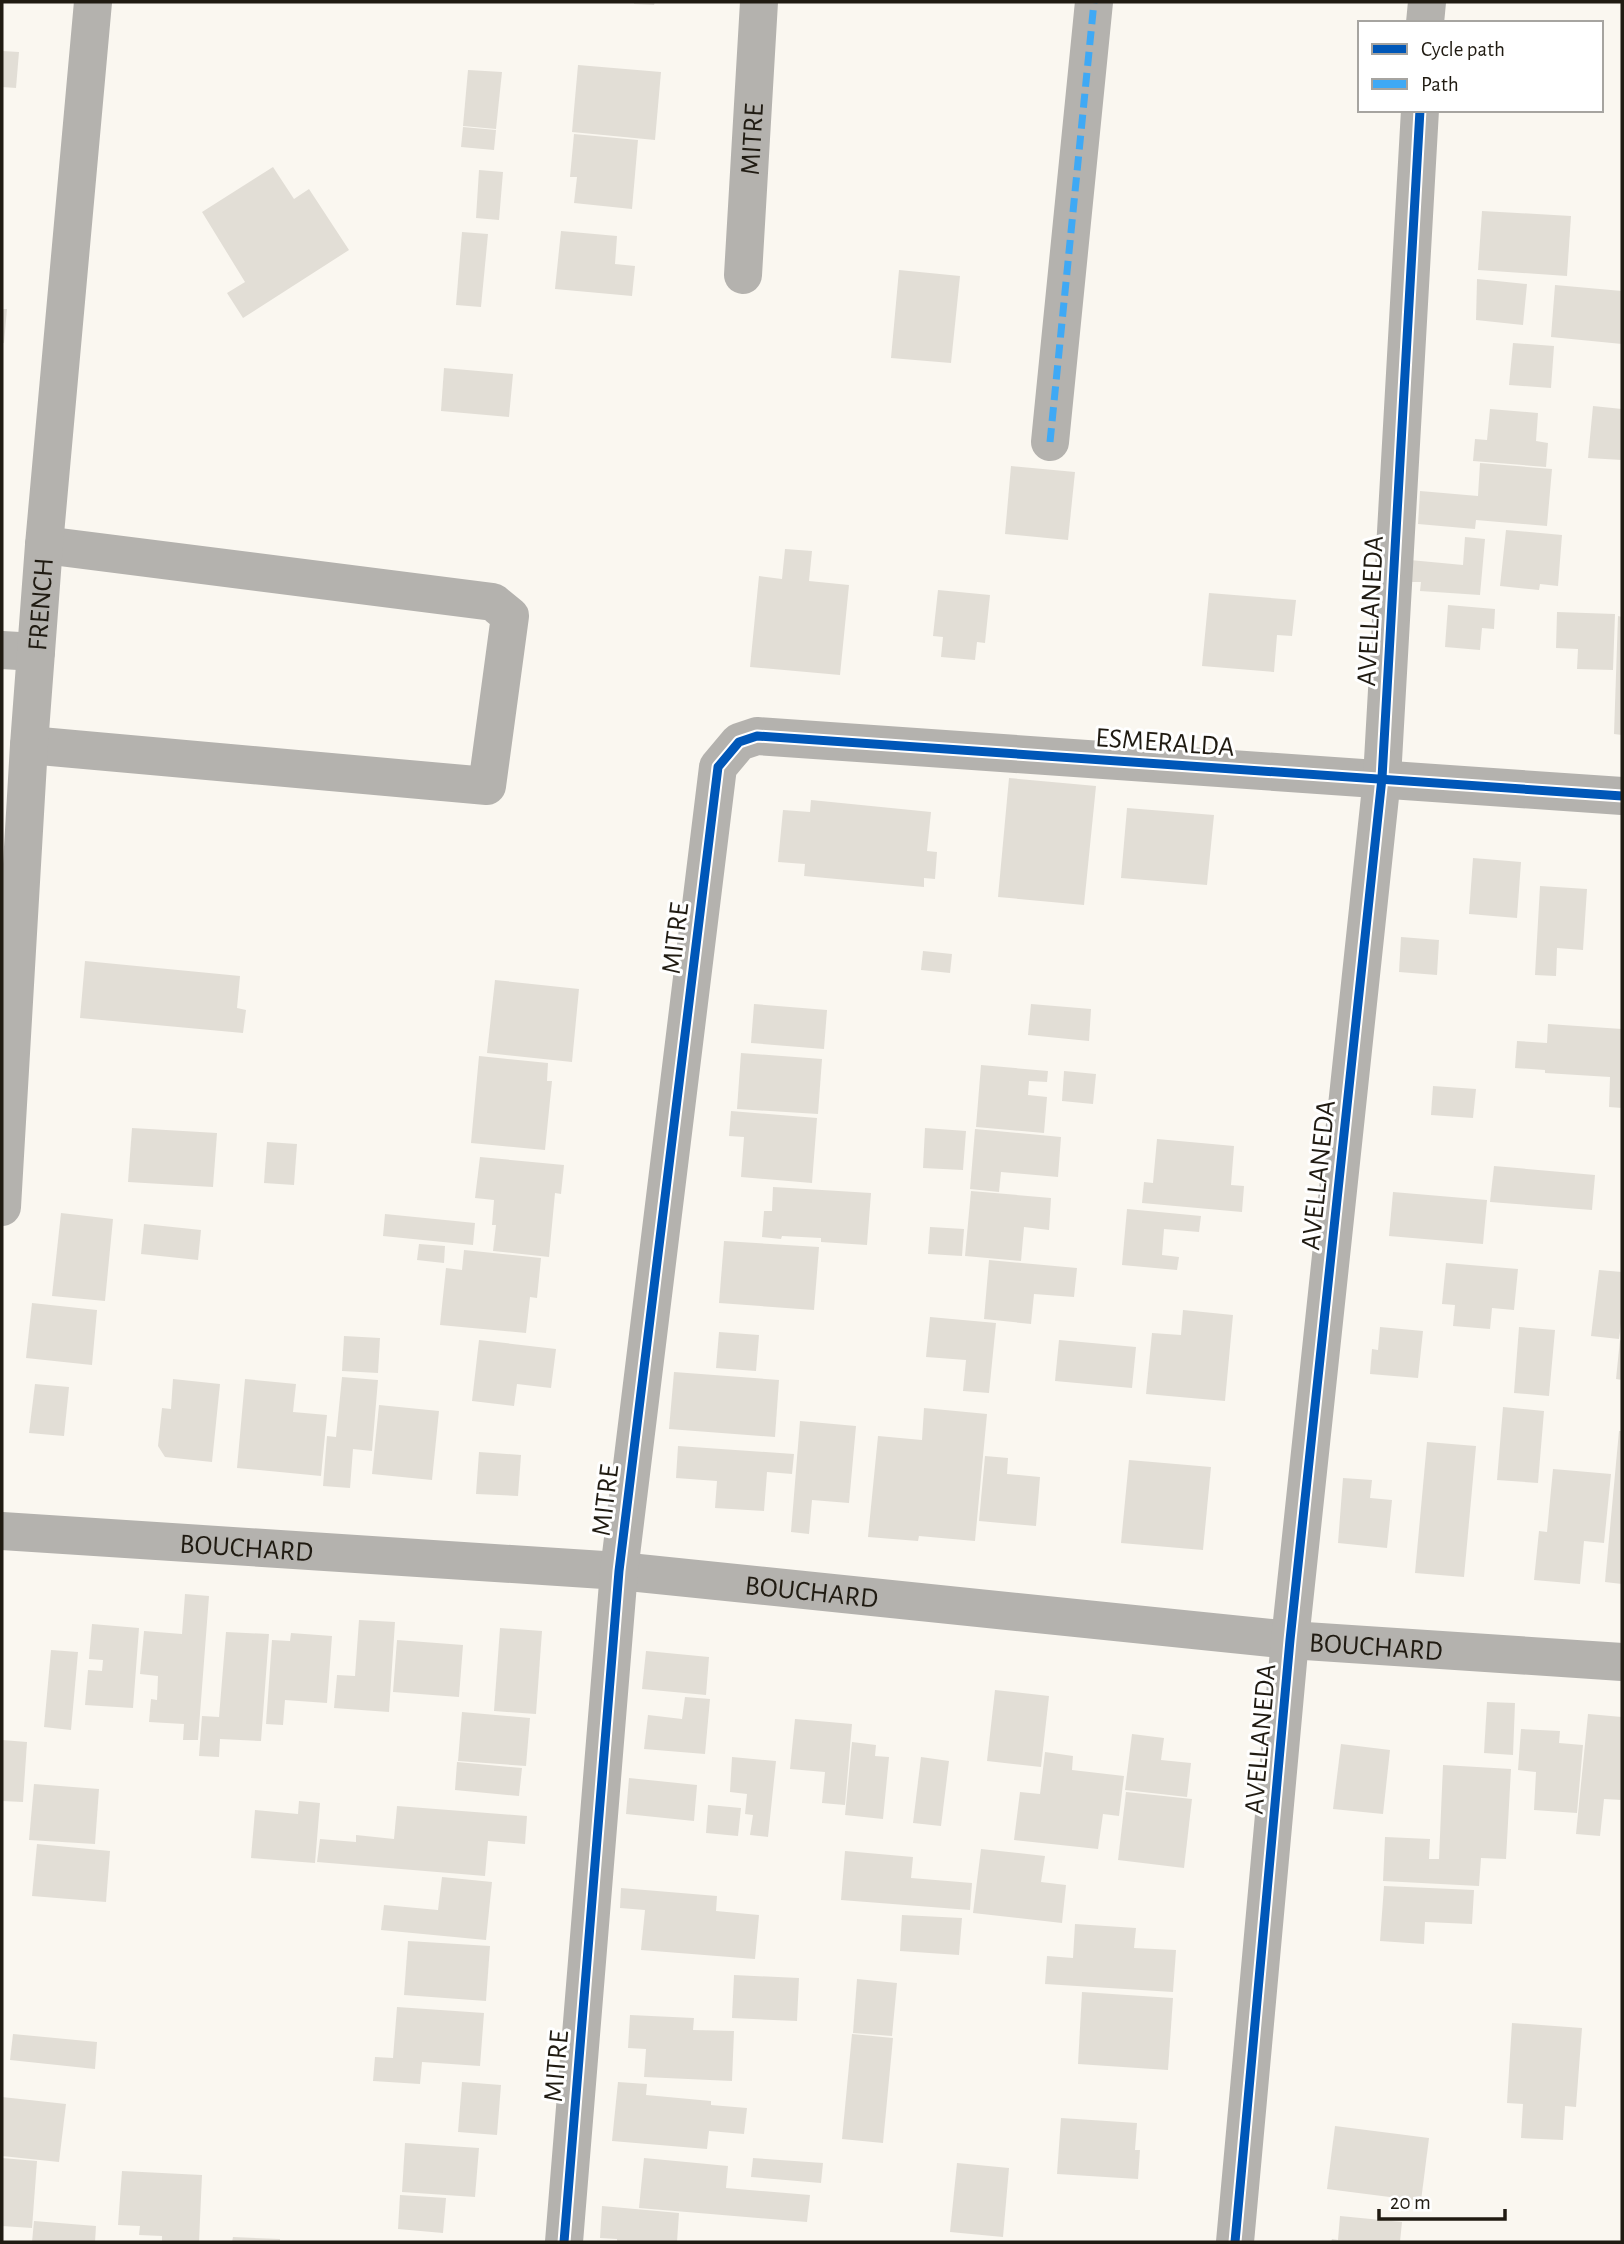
<svg xmlns="http://www.w3.org/2000/svg" width="1624" height="2244" font-family="'Alegreya Sans',sans-serif">
  <style>
    .building { fill: #e2ded6 }
    .lines { fill: none; stroke-linecap: round; stroke-linejoin: round }
    .minor { stroke: #b4b2ae; stroke-width: 38 }
    .quiet { stroke: #3fa9f5; stroke-width: 7; stroke-dasharray: 14 7; stroke-linecap: butt }
    .cycleway-casing { stroke: #fff; stroke-width: 13 }
    .cycleway { stroke: #0057b8; stroke-width: 9 }
    .labels { text-anchor: middle; stroke-width: 6; stroke-linejoin: round; paint-order: stroke }
    .street-label { font-size: 28px; fill: #201b12; stroke: #fff }
  </style>
  <rect width="100%" height="100%" fill="#faf7f0"/>
  <g class="building">
    <path d="M634,2H655L654,5L634,4Z"/>
    <path d="M2,51L19,52L16,88L2,87Z"/>
    <path d="M578,65L661,72L655,140L572,132Z"/>
    <path d="M468,70L502,72L496,129L463,126Z"/>
    <path d="M463,127L496,130L494,150L461,147Z"/>
    <path d="M574,134L638,140L632,209L574,203L577,177H570Z"/>
    <path d="M273,167L294,199L309,189L349,250L243,318L227,293L245,282L202,212Z"/>
    <path d="M479,170L503,172L499,220L476,218Z"/>
    <path d="M1482,211L1571,216L1567,276L1478,270Z"/>
    <path d="M561,231L617,236L615,264L635,266L632,296L555,289Z"/>
    <path d="M462,232L488,234L481,307L456,305Z"/>
    <path d="M899,270L960,276L951,363L891,358Z"/>
    <path d="M1477,279L1527,284L1523,325L1476,320Z"/>
    <path d="M1555,285L1622,291V344L1551,337Z"/>
    <path d="M2,309H7L4,343H2Z"/>
    <path d="M1513,343L1554,346L1551,388L1509,385Z"/>
    <path d="M444,368L513,374L509,417L441,411Z"/>
    <path d="M1593,406L1622,409V460L1588,458Z"/>
    <path d="M1490,409L1538,413L1536,441L1548,443L1546,467L1473,461L1475,439L1487,440Z"/>
    <path d="M1480,463L1552,469L1547,526L1476,520L1475,529L1418,524L1420,491L1478,496Z"/>
    <path d="M1011,466L1075,472L1068,540L1005,534Z"/>
    <path d="M1506,530L1562,535L1558,586L1540,584L1539,590L1500,586Z"/>
    <path d="M1465,537L1485,539L1480,595L1420,591L1421,582H1409L1410,560L1463,565Z"/>
    <path d="M785,549L812,551L809,581L849,585L840,675L750,667L759,576L782,579Z"/>
    <path d="M938,590L990,595L985,643L977,642L975,660L941,657L943,637L933,636Z"/>
    <path d="M1209,593L1296,600L1292,636L1277,635L1274,672L1202,666Z"/>
    <path d="M1448,605L1495,609L1494,629L1482,628L1480,650L1445,647Z"/>
    <path d="M1557,612L1615,614L1613,670L1577,669L1578,649L1556,648Z"/>
    <path d="M1618,616L1622,617V735L1614,734Z"/>
    <path d="M1009,778L1096,786L1084,905L998,897Z"/>
    <path d="M811,800L931,812L927,851L937,852L935,879L924,878V887L804,876L805,864L778,862L783,810L810,812Z"/>
    <path d="M1127,808L1214,815L1207,885L1121,878Z"/>
    <path d="M1473,858L1521,862L1517,918L1469,914Z"/>
    <path d="M1540,886L1587,889L1583,950L1557,948L1556,976L1535,975Z"/>
    <path d="M1401,937L1439,940L1437,975L1399,972Z"/>
    <path d="M923,951L952,954L950,973L921,970Z"/>
    <path d="M85,961L240,976L237,1008L246,1010L243,1033L80,1018Z"/>
    <path d="M495,980L579,989L572,1062L487,1053Z"/>
    <path d="M754,1004L827,1010L824,1049L751,1043Z"/>
    <path d="M1031,1004L1091,1009L1089,1041L1028,1035Z"/>
    <path d="M1548,1024L1622,1029V1108L1609,1107L1610,1077L1545,1073V1070L1515,1068L1517,1041L1547,1043Z"/>
    <path d="M741,1053L822,1059L818,1114L737,1109Z"/>
    <path d="M479,1056L548,1063L547,1081H552L545,1150L471,1143Z"/>
    <path d="M981,1065L1048,1071L1047,1082L1029,1081L1028,1095L1047,1097L1044,1133L976,1127Z"/>
    <path d="M1064,1071L1096,1074L1093,1104L1062,1101Z"/>
    <path d="M1433,1086L1476,1089L1473,1118L1431,1115Z"/>
    <path d="M731,1111L817,1118L812,1183L741,1177L744,1137L729,1136Z"/>
    <path d="M132,1128L217,1133L213,1187L128,1182Z"/>
    <path d="M925,1128L966,1131L963,1170L923,1168Z"/>
    <path d="M975,1129L1061,1137L1058,1177L1001,1172L999,1192L970,1189Z"/>
    <path d="M1157,1139L1234,1146L1231,1185L1244,1186L1242,1212L1142,1203L1144,1182L1153,1183Z"/>
    <path d="M267,1142L297,1144L294,1185L264,1183Z"/>
    <path d="M480,1157L564,1165L561,1194L555,1193L549,1257L493,1251L496,1225H492L494,1200L475,1198Z"/>
    <path d="M1494,1166L1595,1175L1592,1210L1490,1202Z"/>
    <path d="M773,1187L871,1193L867,1245L821,1242V1238L782,1236L781,1239L762,1237L764,1211H772Z"/>
    <path d="M971,1191L1051,1198L1049,1230L1024,1227L1021,1261L965,1256Z"/>
    <path d="M1393,1192L1487,1200L1483,1244L1389,1236Z"/>
    <path d="M1127,1209L1201,1216L1199,1232L1164,1229L1162,1255L1179,1257L1177,1270L1122,1265Z"/>
    <path d="M61,1213L113,1219L105,1301L52,1296Z"/>
    <path d="M385,1214L475,1223L473,1245L383,1236Z"/>
    <path d="M144,1224L201,1230L198,1260L141,1254Z"/>
    <path d="M930,1227L964,1229L962,1256L928,1254Z"/>
    <path d="M724,1241L819,1247L814,1310L719,1303Z"/>
    <path d="M419,1244L445,1246L444,1263L417,1260Z"/>
    <path d="M464,1250L541,1258L537,1298L530,1297L526,1333L440,1325L446,1268L462,1270Z"/>
    <path d="M989,1260L1077,1268L1074,1297L1034,1294L1031,1324L984,1319Z"/>
    <path d="M1446,1263L1518,1269L1514,1310L1492,1308L1490,1329L1453,1326L1455,1305L1442,1304Z"/>
    <path d="M1599,1270L1622,1272V1316L1619,1339L1591,1336Z"/>
    <path d="M32,1303L97,1310L92,1365L26,1358Z"/>
    <path d="M1183,1310L1233,1315L1225,1401L1146,1394L1152,1333L1181,1335Z"/>
    <path d="M930,1317L996,1323L989,1393L963,1391L966,1360L926,1357Z"/>
    <path d="M1380,1327L1423,1331L1418,1378L1370,1374L1372,1349L1378,1350Z"/>
    <path d="M1519,1327L1555,1330L1549,1396L1514,1393Z"/>
    <path d="M719,1332L759,1335L756,1371L716,1368Z"/>
    <path d="M344,1336L380,1338L378,1373L342,1371Z"/>
    <path d="M479,1340L556,1349L551,1388L517,1384L514,1406L472,1401Z"/>
    <path d="M1059,1340L1136,1347L1132,1388L1055,1381Z"/>
    <path d="M1620,1340L1622,1341V1380L1616,1379Z"/>
    <path d="M674,1372L779,1380L775,1437L669,1429Z"/>
    <path d="M342,1377L378,1380L372,1451L353,1449L350,1488L323,1486L327,1436L336,1437Z"/>
    <path d="M173,1379L220,1384L212,1462L165,1457L158,1446L162,1408L171,1409Z"/>
    <path d="M245,1379L296,1384L293,1412L327,1415L321,1476L237,1468Z"/>
    <path d="M35,1384L69,1387L64,1436L29,1433Z"/>
    <path d="M379,1405L439,1411L432,1480L372,1474Z"/>
    <path d="M1503,1407L1544,1411L1538,1483L1497,1480Z"/>
    <path d="M924,1408L987,1414L975,1541L919,1536L918,1541L868,1537L878,1436L922,1440Z"/>
    <path d="M800,1421L856,1426L849,1503L812,1500L809,1534L791,1532Z"/>
    <path d="M1619,1431H1622V1584L1605,1582Z"/>
    <path d="M1427,1442L1476,1446L1464,1577L1415,1573Z"/>
    <path d="M678,1446L794,1454L792,1474L767,1472L764,1511L715,1508L717,1481L676,1478Z"/>
    <path d="M479,1452L521,1455L518,1496L476,1494Z"/>
    <path d="M985,1456L1008,1458L1007,1474L1040,1477L1036,1526L979,1521Z"/>
    <path d="M1129,1460L1211,1467L1203,1550L1121,1543Z"/>
    <path d="M1553,1469L1611,1474L1604,1543L1584,1541L1580,1584L1534,1580L1539,1531L1547,1532Z"/>
    <path d="M1343,1478L1372,1480L1370,1498L1392,1500L1387,1548L1338,1543Z"/>
    <path d="M185,1594L209,1596L198,1740H183L184,1724L149,1722L151,1699L157,1700L158,1676L140,1674L144,1631L182,1634Z"/>
    <path d="M359,1620L395,1622L389,1712L334,1708L337,1675L355,1676Z"/>
    <path d="M92,1624L139,1628L133,1708L85,1705L88,1670L102,1671L103,1660L89,1659Z"/>
    <path d="M500,1628L542,1631L536,1714L494,1711Z"/>
    <path d="M226,1632L269,1634L261,1741L220,1739L219,1757L199,1756L202,1716L219,1717Z"/>
    <path d="M291,1633L332,1636L327,1703L285,1700L283,1725L266,1724L272,1640L290,1641Z"/>
    <path d="M397,1640L463,1645L459,1697L393,1692Z"/>
    <path d="M51,1650L78,1652L71,1730L44,1727Z"/>
    <path d="M646,1651L709,1657L706,1695L642,1689Z"/>
    <path d="M995,1690L1049,1696L1041,1767L987,1761Z"/>
    <path d="M685,1697L710,1699L705,1754L644,1749L648,1715L682,1719Z"/>
    <path d="M1487,1702L1515,1703L1513,1755L1484,1753Z"/>
    <path d="M462,1712L530,1718L526,1766L458,1761Z"/>
    <path d="M1588,1714L1622,1717V1800L1604,1799L1600,1836L1576,1834Z"/>
    <path d="M795,1719L852,1724L845,1805L822,1803L825,1772L790,1769Z"/>
    <path d="M1521,1729L1560,1731L1559,1743L1583,1745L1577,1813L1534,1810L1536,1772L1518,1770Z"/>
    <path d="M1132,1734L1164,1738L1161,1760L1191,1763L1187,1797L1125,1790Z"/>
    <path d="M2,1740L27,1742L23,1802L2,1801Z"/>
    <path d="M852,1742L876,1745L875,1756L889,1757L883,1819L845,1815Z"/>
    <path d="M1341,1744L1390,1750L1383,1814L1333,1809Z"/>
    <path d="M1045,1752L1073,1756L1072,1770L1124,1776L1119,1816L1103,1814L1098,1849L1014,1840L1020,1792L1040,1794Z"/>
    <path d="M732,1757L776,1761L768,1837L750,1835L753,1815L745,1814L747,1794L730,1792Z"/>
    <path d="M921,1757L949,1761L941,1826L913,1823Z"/>
    <path d="M457,1762L522,1768L519,1796L455,1790Z"/>
    <path d="M1443,1765L1511,1769L1506,1859L1481,1858L1479,1886L1383,1881L1385,1837L1430,1839L1429,1859H1439Z"/>
    <path d="M629,1778L697,1785L694,1821L626,1814Z"/>
    <path d="M34,1784L99,1789L95,1844L29,1840Z"/>
    <path d="M1126,1792L1192,1799L1184,1868L1118,1860Z"/>
    <path d="M299,1801L320,1803L315,1863L251,1858L255,1810L298,1814Z"/>
    <path d="M708,1805L741,1808L738,1836L706,1833Z"/>
    <path d="M397,1806L527,1816L525,1844L488,1841L485,1876L317,1862L320,1839L356,1842V1835L394,1839Z"/>
    <path d="M37,1844L110,1851L106,1902L32,1896Z"/>
    <path d="M981,1849L1045,1856L1041,1882L1066,1885L1062,1923L973,1913Z"/>
    <path d="M845,1851L913,1857L911,1878L972,1883L970,1910L841,1900Z"/>
    <path d="M442,1877L492,1882L486,1940L381,1930L384,1905L438,1910Z"/>
    <path d="M1384,1886L1474,1890L1472,1924L1425,1922L1424,1944L1380,1941Z"/>
    <path d="M621,1888L717,1896L716,1911L759,1915L755,1959L641,1950L645,1910L620,1908Z"/>
    <path d="M902,1915L962,1918L959,1955L900,1951Z"/>
    <path d="M1075,1924L1136,1928L1134,1948L1176,1950L1173,1992L1045,1984L1047,1956L1073,1958Z"/>
    <path d="M408,1941L490,1946L486,2001L404,1995Z"/>
    <path d="M734,1975L799,1978L797,2021L732,2018Z"/>
    <path d="M857,1979L897,1983L892,2036L853,2033Z"/>
    <path d="M1082,1992L1173,1998L1168,2070L1078,2064Z"/>
    <path d="M397,2007L484,2013L480,2066L422,2062L420,2084L373,2081L375,2057L393,2058Z"/>
    <path d="M630,2015L694,2018L693,2030L734,2031L732,2081L644,2077L646,2049L628,2048Z"/>
    <path d="M1512,2023L1582,2028L1576,2107L1565,2106L1563,2140L1521,2138L1523,2104L1507,2103Z"/>
    <path d="M13,2034L97,2042L95,2069L10,2060Z"/>
    <path d="M852,2034L893,2038L883,2143L842,2139Z"/>
    <path d="M462,2082L501,2085L497,2135L458,2132Z"/>
    <path d="M618,2082L647,2084L646,2095L711,2101V2105L747,2108L744,2134L709,2131L707,2149L612,2141Z"/>
    <path d="M2,2097L66,2104L59,2162L2,2156Z"/>
    <path d="M1061,2118L1137,2123L1135,2150H1140L1138,2179L1057,2174Z"/>
    <path d="M1335,2126L1429,2138L1421,2201L1327,2189Z"/>
    <path d="M405,2143L479,2148L475,2197L402,2192Z"/>
    <path d="M2,2158L37,2161L32,2228L2,2226Z"/>
    <path d="M644,2158L728,2166L726,2188L810,2195L807,2222L639,2208Z"/>
    <path d="M753,2158L823,2163L821,2183L751,2177Z"/>
    <path d="M957,2163L1009,2168L1003,2237L950,2232Z"/>
    <path d="M122,2171L202,2175L199,2242H162V2236L139,2235L140,2226L118,2225Z"/>
    <path d="M400,2195L446,2198L443,2233L398,2229Z"/>
    <path d="M602,2206L679,2213L677,2242H617V2239L600,2238Z"/>
    <path d="M1340,2216L1402,2222L1400,2242H1331L1332,2239L1338,2240Z"/>
    <path d="M34,2221L96,2226L95,2242H32Z"/>
    <path d="M233,2237L280,2239V2242H232Z"/>
  </g>
  <g class="lines">
    <g class="minor">
      <path d="M1425,23L1427,2"/>
      <path id="s1" d="M743,275L759,2"/>
      <path d="M1050,442L1094,2"/>
      <path d="M2,650L36,652"/>
      <path d="M29,745L487,786L510,616L493,602L44,545"/>
      <path id="s2" d="M2,1207L29,745L44,545L93,2"/>
      <path id="s3" d="M2,1531L619,1571L1290,1640L1622,1662"/>
      <path d="M564,2242L619,1571L718,767L739,742L757,736L1622,796"/>
      <path d="M1235,2242L1290,1640L1382,778L1420,110"/>
    </g>
    <path class="quiet" d="M1050,442L1094,2"/>
    <g class="cycleway-casing">
      <g id="cycleway">
        <path d="M564,2242L619,1571L718,767L739,742L757,736L1622,796"/>
        <path d="M1235,2242L1290,1640L1382,778L1420,110"/>
      </g>
    </g>
    <use href="#cycleway" class="cycleway"/>
  </g>
  <g class="labels">
    <g class="street-label">
      <text dy="10" stroke="none"><textPath href="#s1" startOffset="136">MITRE</textPath></text>
      <text dy="10" stroke="none"><textPath href="#s2" startOffset="604">FRENCH</textPath></text>
      <text transform="translate(1369 611) rotate(-87)" y="10">AVELLANEDA</text>
      <text transform="translate(1165 741) rotate(4)" y="10">ESMERALDA</text>
      <text transform="translate(674 938) rotate(-83)" y="10">MITRE</text>
      <text transform="translate(1317 1175) rotate(-84)" y="10">AVELLANEDA</text>
      <text transform="translate(604 1500) rotate(-83)" y="10">MITRE</text>
      <text dy="10" stroke="none"><textPath href="#s3" startOffset="245">BOUCHARD</textPath></text>
      <text dy="10" stroke="none"><textPath href="#s3" startOffset="812">BOUCHARD</textPath></text>
      <text dy="10" stroke="none"><textPath href="#s3" startOffset="1379">BOUCHARD</textPath></text>
      <text transform="translate(1259 1739) rotate(-85)" y="10">AVELLANEDA</text>
      <text transform="translate(555 2066) rotate(-85)" y="10">MITRE</text>
    </g>
  </g>
  <rect width="1624" height="2244" fill="none" stroke="#201b12" stroke-width="7"/>
  <rect x="1358" y="21" width="245" height="91" fill="#ffffff" stroke="#a6a4a0" stroke-width="2"/>
  <rect x="1372" y="44" width="35" height="10" fill="#0057b8" stroke="#a6a4a0" stroke-width="2"/>
  <text x="1421" y="56" font-size="21" fill="#201b12">Cycle path</text>
  <rect x="1372" y="79" width="35" height="10" fill="#3fa9f5" stroke="#a6a4a0" stroke-width="2"/>
  <text x="1421" y="91" font-size="21" fill="#201b12">Path</text>
  <path d="M1379 2209v10h126v-10" fill="none" stroke="#201b12" stroke-width="3.5"/>
  <text x="1390" y="2209" font-size="21" fill="#201b12" stroke="#ffffff" stroke-width="5" paint-order="stroke">20 m</text>
</svg>
